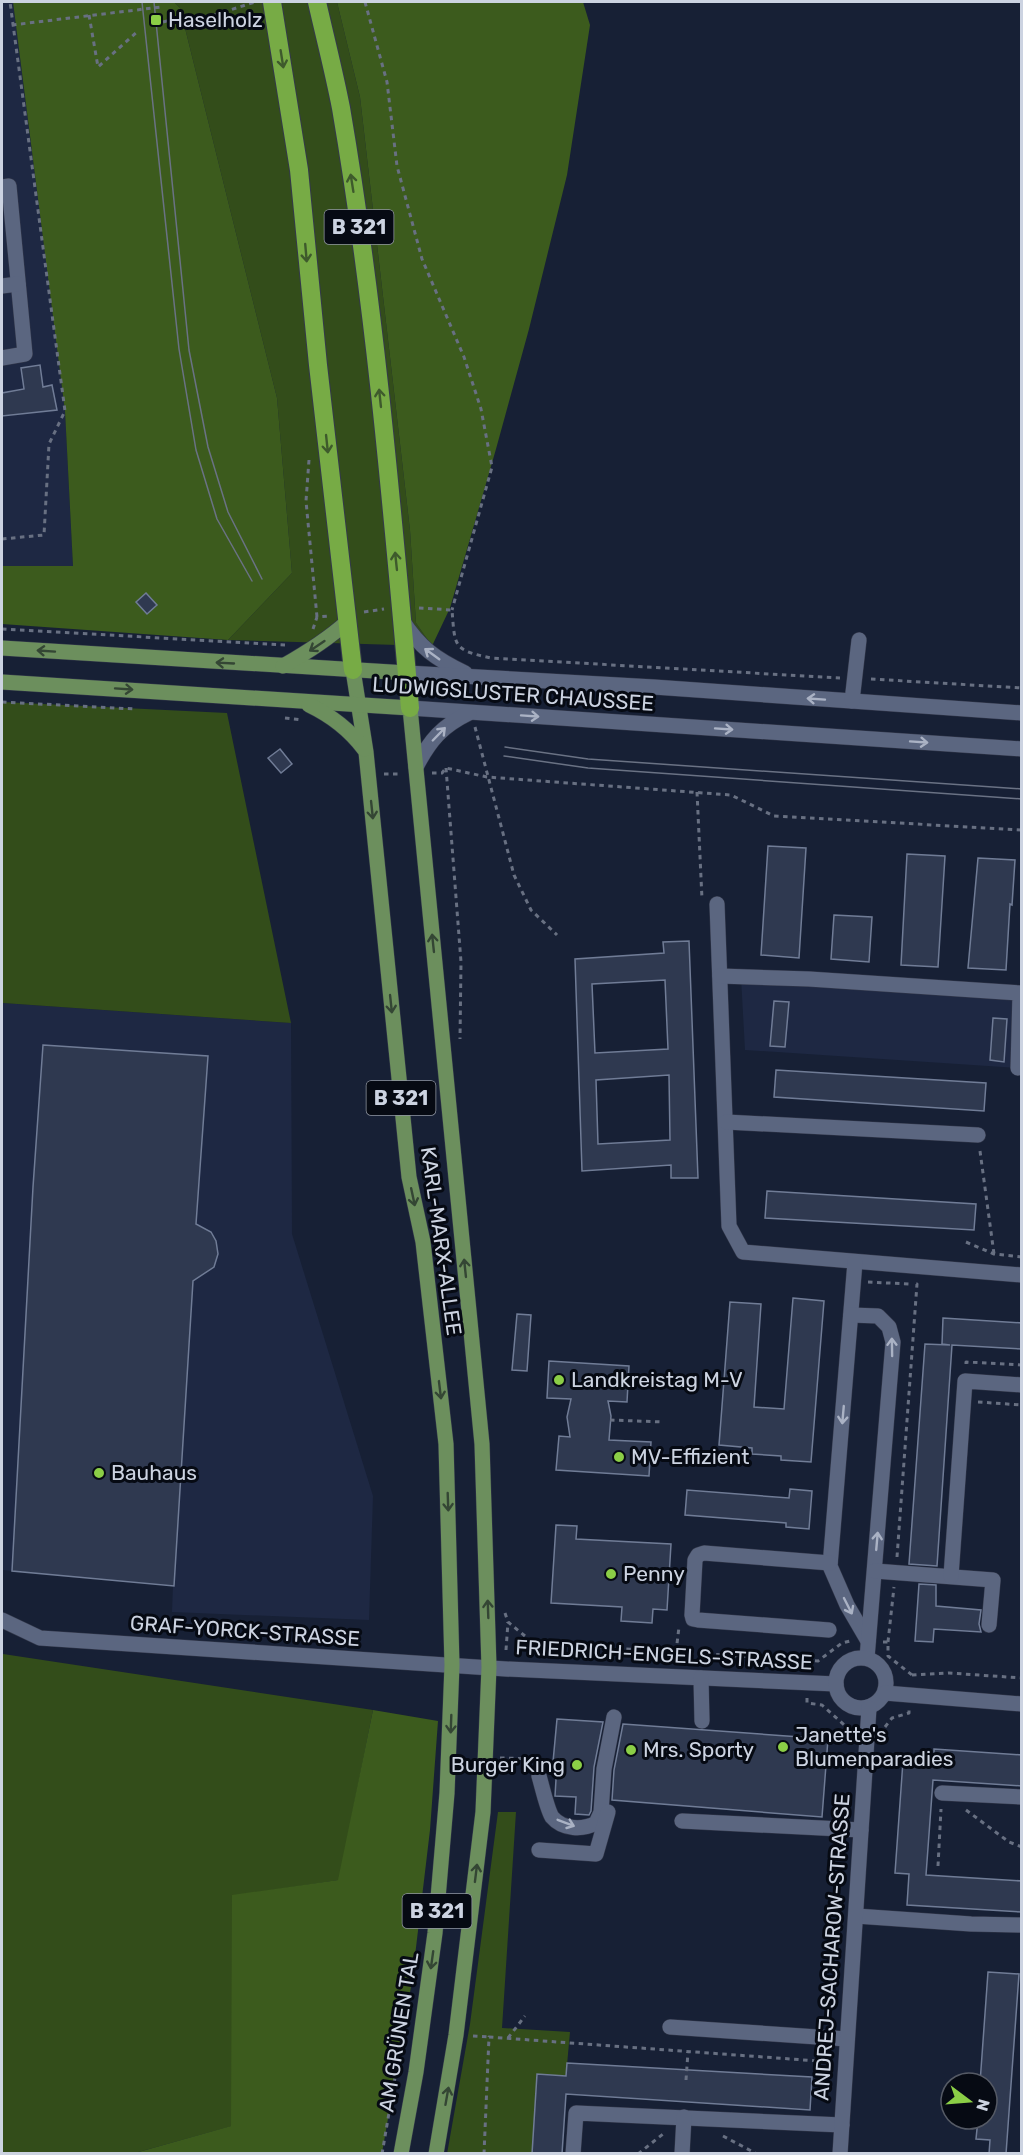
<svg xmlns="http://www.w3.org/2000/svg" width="1023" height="2155" font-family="Rubik,sans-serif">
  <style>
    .built { fill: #1e2843 }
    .green { fill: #334d1a }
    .forest { fill: #3c5b1d }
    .building { fill: #2f3950; stroke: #707c96; stroke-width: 1.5; fill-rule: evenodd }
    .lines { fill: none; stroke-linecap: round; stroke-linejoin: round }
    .minor-casing { stroke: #34394b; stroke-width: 16 }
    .major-casing { stroke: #34394b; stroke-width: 16 }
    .highway-casing { stroke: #34394b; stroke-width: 20 }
    .path { stroke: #687082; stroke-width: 3; stroke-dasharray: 4.5 4.5; stroke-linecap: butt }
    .minor { stroke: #5b6680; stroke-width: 15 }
    .major { stroke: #6c8f5d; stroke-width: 15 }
    .highway { stroke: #77ab45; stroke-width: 18 }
    .tram { stroke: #6a7284; stroke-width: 1.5 }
    .oneway { stroke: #3e5a2c }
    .oneway2 { stroke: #344634 }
    .oneway3 { stroke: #aab2c4 }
    .poi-dot { fill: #8bce46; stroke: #060a13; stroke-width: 2 }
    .labels { text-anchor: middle; stroke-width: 6; stroke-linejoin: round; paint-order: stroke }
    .shield { fill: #060a13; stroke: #9197a3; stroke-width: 1.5 }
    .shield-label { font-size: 20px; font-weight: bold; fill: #ccd3e1 }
    .poi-label { font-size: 21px; fill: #ccd3e1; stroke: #060a13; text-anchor: start }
    .street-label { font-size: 21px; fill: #ccd3e1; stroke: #060a13 }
  </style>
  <rect width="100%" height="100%" fill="#172035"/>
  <g class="built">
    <path d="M2,2H13L65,411L73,566H2Z"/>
    <path d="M741,977L1020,993L1018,1068L745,1050Z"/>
    <path d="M3,1003L291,1023L292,1234L373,1496L369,1620L172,1612L173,1585L2,1570Z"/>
  </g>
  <g class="green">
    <path d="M174,2H337L360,97L410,530L416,623L432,646L228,640L292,573L277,398L180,8Z"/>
    <path d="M2,702L227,713L291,1023L3,1003L2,1019Z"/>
    <path d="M3,1654L373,1710L339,1880L232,1896V2126L135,2153H2Z"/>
    <path d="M498,1812H516L502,2028L570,2032L566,2076L537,2074L532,2153L447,2154L470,2024Z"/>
  </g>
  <g class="forest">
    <path d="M13,2H174L180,8L277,398L292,573L228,640L2,624V566H73L65,411Z"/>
    <path d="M337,2H583L590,25L567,175L529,329L496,449L450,608L432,646L416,623L410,530L360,97Z"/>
    <path d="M373,1710L438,1721L430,1830L412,1981L382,2153H135L231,2126L232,1895L338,1880Z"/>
  </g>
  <g class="building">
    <path d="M40,365L43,387L52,385L57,410L2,416V393L24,389L21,368Z"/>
    <path d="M146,593L157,605L147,614L136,602Z"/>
    <path d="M280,749L292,764L281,773L268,758Z"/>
    <path d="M768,846L806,848L799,958L761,955Z"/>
    <path d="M907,854L945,856L938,967L901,965Z"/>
    <path d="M978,858L1015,860L1012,905L1010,904L1006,970L968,968Z"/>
    <path d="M834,915L872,917L869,962L831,959Z"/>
    <path d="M689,941L698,1178H671V1165L582,1171L575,959L664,953L663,942ZM665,980L668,1049L595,1053L592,984ZM669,1075L670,1140L598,1144L596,1080Z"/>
    <path d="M774,1001L789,1002L785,1047L770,1046Z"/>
    <path d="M993,1018L1007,1019L1004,1062L990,1060Z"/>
    <path d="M43,1045L208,1056L196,1224L211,1232L216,1241L218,1254L214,1267L193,1281L174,1586L12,1571L33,1187Z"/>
    <path d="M776,1070L986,1083L984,1111L774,1097Z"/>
    <path d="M767,1191L976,1204L974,1230L765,1218Z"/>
    <path d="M793,1298L824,1301L811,1462L781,1460V1456L752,1454V1448L719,1445L730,1302L761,1304L754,1407L784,1409Z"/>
    <path d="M517,1314L531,1315L527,1371L512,1370Z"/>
    <path d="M943,1318L1022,1323V1349L952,1345L937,1566L909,1564L925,1344L950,1345L942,1344Z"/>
    <path d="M549,1361L629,1366L627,1402L608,1401L611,1416L609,1440L651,1442L649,1476L556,1470L559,1436L570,1437L567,1417L571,1399L547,1398Z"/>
    <path d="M790,1489L812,1491L809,1529L786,1527V1523L685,1515L687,1490L789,1498Z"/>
    <path d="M556,1525L577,1526L576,1539L671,1544L667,1610L653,1609L652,1623L621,1621L622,1607L551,1603Z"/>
    <path d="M919,1584L936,1585V1606L981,1610L979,1624L981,1632L934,1629L933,1642L915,1641Z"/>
    <path d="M557,1719L603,1722L594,1767L591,1811L589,1815L575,1814L576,1797L555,1796L557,1763L553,1762Z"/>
    <path d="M623,1724L828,1739L822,1817L612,1800L614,1770Z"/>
    <path d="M934,1749L1022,1755V1786L933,1780L926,1875L1022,1881V1912L907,1905L909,1874L895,1873L903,1761L934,1763Z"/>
    <path d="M988,1972L1019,1974L1006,2154H989L990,2140L976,2139L978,2119H987V2083H980Z"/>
    <path d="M567,2063L812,2077L810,2110L566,2094L562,2154H532L537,2074L566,2076Z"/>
  </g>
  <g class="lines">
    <g class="minor-casing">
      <g id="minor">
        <path d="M2,187L9,186L25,354L2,358"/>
        <path d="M2,286L18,284"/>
        <path d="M402,620C420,648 436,659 465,673"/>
        <path d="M407,673L654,687L1022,713"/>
        <path d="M852,701L859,640"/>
        <path d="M410,708L1022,749"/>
        <path d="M416,767C430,740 442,726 469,713"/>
        <path d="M717,904L729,1226L743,1252L1022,1275"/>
        <path d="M720,976L809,979L1020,993L1018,1068"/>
        <path d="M726,1122L978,1135"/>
        <path d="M855,1262L830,1566L847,1605L868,1641"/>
        <path d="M851,1315L878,1316L889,1327L893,1342L867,1658"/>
        <path d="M875,1571L993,1580L989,1625"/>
        <path d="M951,1576L965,1381L1022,1385"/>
        <path d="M2,1620L40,1638L506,1669L836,1684"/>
        <path d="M829,1630L698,1620L693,1619L692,1615L695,1560L698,1555L704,1553L830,1563"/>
        <circle cx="861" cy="1683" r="25"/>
        <path d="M701,1678L702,1721"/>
        <path d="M885,1693L1022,1704"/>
        <path d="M539,1776C542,1786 547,1809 552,1817C563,1830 583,1830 596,1823L601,1812L604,1769L614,1717"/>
        <path d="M942,1793L1022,1797"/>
        <path d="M682,1821L861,1830"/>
        <path d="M539,1850L596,1854L608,1812"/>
        <path d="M856,1916L971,1924L1022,1925"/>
        <path d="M670,2027L847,2039"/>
        <path d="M573,2154L576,2113L842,2125"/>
        <path d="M682,2154L684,2117"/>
        <path d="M840,2154L869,1708"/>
      </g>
    </g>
    <g class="major-casing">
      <g id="major">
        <path d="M2,648L407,673"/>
        <path d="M283,666C306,653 327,640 347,622"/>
        <path d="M353,670L366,752L409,1177L423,1242L446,1444L452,1665L447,1793L435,1933L416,2072L401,2154"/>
        <path d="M2,682L410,708L482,1444L489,1667L483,1812L456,2035L436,2154"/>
        <path d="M309,705C332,716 349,729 364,749"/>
      </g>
    </g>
    <g class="highway-casing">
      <g id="highway">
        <path d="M272,2L299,170L318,365L353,670"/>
        <path d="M317,2C325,37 334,72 341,108C375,306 392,508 410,708"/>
      </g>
    </g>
    <g class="path">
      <path d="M365,2L387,82L397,166L422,259L464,357L481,409L492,467L452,610"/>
      <path d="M89,15L98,67L139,30"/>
      <path d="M163,22L178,18L192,22L255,2"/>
      <path d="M12,25L161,7"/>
      <path d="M309,460L306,501L317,617"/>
      <path d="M2,539L44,535L49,444L65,411L10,2"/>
      <path d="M419,608L452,610C455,647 453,650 491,658L840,678"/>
      <path d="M364,612L384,609"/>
      <path d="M2,629L285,645"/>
      <path d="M313,629L317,617L330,616"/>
      <path d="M871,679L1022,688"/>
      <path d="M2,702L135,709"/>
      <path d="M285,718L302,720"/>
      <path d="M475,727L514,875L531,910L557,935"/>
      <path d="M446,768L461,962L460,1039"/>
      <path d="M432,773H442L446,768L487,777L731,795L774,816L1022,830"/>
      <path d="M384,774H401"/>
      <path d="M697,792L702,899"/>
      <path d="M980,1151L994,1254"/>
      <path d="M966,1242L994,1254L1022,1257"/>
      <path d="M868,1282L909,1284"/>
      <path d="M966,1364V1362L1022,1365"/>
      <path d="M978,1402L1022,1405"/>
      <path d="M610,1420L664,1422"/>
      <path d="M897,1557L917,1284H916"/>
      <path d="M505,1613L508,1622L531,1641L596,1647L818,1661L842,1643L850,1641"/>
      <path d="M883,1642H888V1656L912,1675V1679"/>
      <path d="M888,1642L894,1587"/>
      <path d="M506,1650L508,1622"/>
      <path d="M676,1652L679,1627"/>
      <path d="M912,1675L949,1673L1022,1678"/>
      <path d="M807,1698V1703L822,1705L851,1731"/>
      <path d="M885,1727L892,1718L909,1713V1710"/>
      <path d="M500,1758L538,1759"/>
      <path d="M966,1810L1009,1842L1022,1847"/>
      <path d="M938,1866L941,1809"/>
      <path d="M473,2036L489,2037"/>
      <path d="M508,2038L525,2016"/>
      <path d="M686,2080L688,2052"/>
      <path d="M723,2136L757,2154"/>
      <path d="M382,2154L405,2019"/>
      <path d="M484,2154L489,2037L832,2062"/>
      <path d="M638,2154L663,2134"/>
    </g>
    <use href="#minor" class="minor"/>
    <use href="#major" class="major"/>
    <use href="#highway" class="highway"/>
    <g class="tram">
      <path d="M142,2L179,349L196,450L217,519L252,581"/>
      <path d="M154,2L189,350L208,447L228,512L262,579"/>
      <path d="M505,747L588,759L1022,789"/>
      <path d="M504,756L588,768L1022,799"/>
    </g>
  </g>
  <defs><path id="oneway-shaft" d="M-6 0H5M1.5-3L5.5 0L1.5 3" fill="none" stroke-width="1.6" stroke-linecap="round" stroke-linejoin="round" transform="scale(1.5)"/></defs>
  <g class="oneway">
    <use href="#oneway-shaft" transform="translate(282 59) rotate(81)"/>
    <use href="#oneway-shaft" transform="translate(352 183) rotate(-99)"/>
    <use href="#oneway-shaft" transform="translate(306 253) rotate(85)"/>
    <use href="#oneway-shaft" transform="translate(380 398) rotate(-96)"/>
    <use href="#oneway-shaft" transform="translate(327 444) rotate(84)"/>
    <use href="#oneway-shaft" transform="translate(396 561) rotate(-96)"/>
  </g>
  <g class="oneway2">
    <use href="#oneway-shaft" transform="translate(317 646) rotate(146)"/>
    <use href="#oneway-shaft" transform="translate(46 651) rotate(-176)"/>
    <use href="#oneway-shaft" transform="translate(225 663) rotate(-177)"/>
    <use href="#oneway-shaft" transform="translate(124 689) rotate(4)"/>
    <use href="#oneway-shaft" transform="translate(372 810) rotate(84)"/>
    <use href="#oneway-shaft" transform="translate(433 943) rotate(-96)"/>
    <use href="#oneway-shaft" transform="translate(391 1004) rotate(84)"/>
    <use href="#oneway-shaft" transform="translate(413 1197) rotate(78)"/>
    <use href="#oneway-shaft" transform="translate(465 1268) rotate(-96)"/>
    <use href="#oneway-shaft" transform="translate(440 1390) rotate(83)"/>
    <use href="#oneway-shaft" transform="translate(448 1502) rotate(88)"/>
    <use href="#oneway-shaft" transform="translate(488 1609) rotate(-92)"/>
    <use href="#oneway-shaft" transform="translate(451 1724) rotate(92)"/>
    <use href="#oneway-shaft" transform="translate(476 1873) rotate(-83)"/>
    <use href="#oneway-shaft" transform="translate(432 1960) rotate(98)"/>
    <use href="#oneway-shaft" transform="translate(447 2096) rotate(-80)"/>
  </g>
  <g class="oneway3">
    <use href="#oneway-shaft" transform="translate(432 654) rotate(-144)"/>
    <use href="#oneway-shaft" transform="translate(816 699) rotate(-176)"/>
    <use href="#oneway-shaft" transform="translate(530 716) rotate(4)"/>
    <use href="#oneway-shaft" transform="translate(724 729) rotate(4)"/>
    <use href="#oneway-shaft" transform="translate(439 734) rotate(-46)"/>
    <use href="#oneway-shaft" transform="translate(919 742) rotate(4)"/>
    <use href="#oneway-shaft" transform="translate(892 1347) rotate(-91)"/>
    <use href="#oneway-shaft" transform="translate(843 1415) rotate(95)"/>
    <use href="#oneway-shaft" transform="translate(877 1541) rotate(-85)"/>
    <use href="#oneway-shaft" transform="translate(848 1606) rotate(63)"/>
    <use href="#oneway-shaft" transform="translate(566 1823) rotate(21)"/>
  </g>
  <g class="poi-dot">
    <rect x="150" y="14" width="12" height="12" rx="3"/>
    <circle cx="559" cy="1380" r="6"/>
    <circle cx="619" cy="1457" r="6"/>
    <circle cx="99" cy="1473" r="6"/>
    <circle cx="611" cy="1574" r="6"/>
    <circle cx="783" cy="1747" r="6"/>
    <circle cx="631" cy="1750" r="6"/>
    <circle cx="577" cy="1765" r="6"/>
  </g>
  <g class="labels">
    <g class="shield">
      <rect x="324.5" y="210" width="69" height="34" rx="4.5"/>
      <rect x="366.5" y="1081" width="69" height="34" rx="4.5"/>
      <rect x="402.5" y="1894" width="69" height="34" rx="4.5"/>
    </g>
    <g class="shield-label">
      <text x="359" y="234">B 321</text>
      <text x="401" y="1105">B 321</text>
      <text x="437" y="1918">B 321</text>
    </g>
    <g class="poi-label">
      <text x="168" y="27">Haselholz</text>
      <text x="571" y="1387">Landkreistag M-V</text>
      <text x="631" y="1464">MV-Effizient</text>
      <text x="111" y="1480">Bauhaus</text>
      <text x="623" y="1581">Penny</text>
      <text x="795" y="1742">Janette's<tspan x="795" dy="24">Blumenparadies</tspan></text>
      <text x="643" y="1757">Mrs. Sporty</text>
      <text x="565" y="1772" text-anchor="end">Burger King</text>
    </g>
    <g class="street-label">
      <text transform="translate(513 694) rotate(4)" y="7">LUDWIGSLUSTER CHAUSSEE</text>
      <text transform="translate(441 1241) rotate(82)" y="7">KARL-MARX-ALLEE</text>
      <text transform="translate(245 1631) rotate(4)" y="7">GRAF-YORCK-STRASSE</text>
      <text transform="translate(664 1655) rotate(3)" y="7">FRIEDRICH-ENGELS-STRASSE</text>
      <text transform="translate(832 1947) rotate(-86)" y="7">ANDREJ-SACHAROW-STRASSE</text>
      <text transform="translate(399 2032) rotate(-81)" y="7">AM GRÜNEN TAL</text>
    </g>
  </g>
  <rect width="1023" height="2155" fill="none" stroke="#ccd3e1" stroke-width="6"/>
  <g transform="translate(969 2101) rotate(106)"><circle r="28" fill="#060a13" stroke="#555a65" stroke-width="1.5"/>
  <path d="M0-4.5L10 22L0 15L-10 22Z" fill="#8bce46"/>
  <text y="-9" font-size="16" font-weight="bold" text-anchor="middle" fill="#ccd3e1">N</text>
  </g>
</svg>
